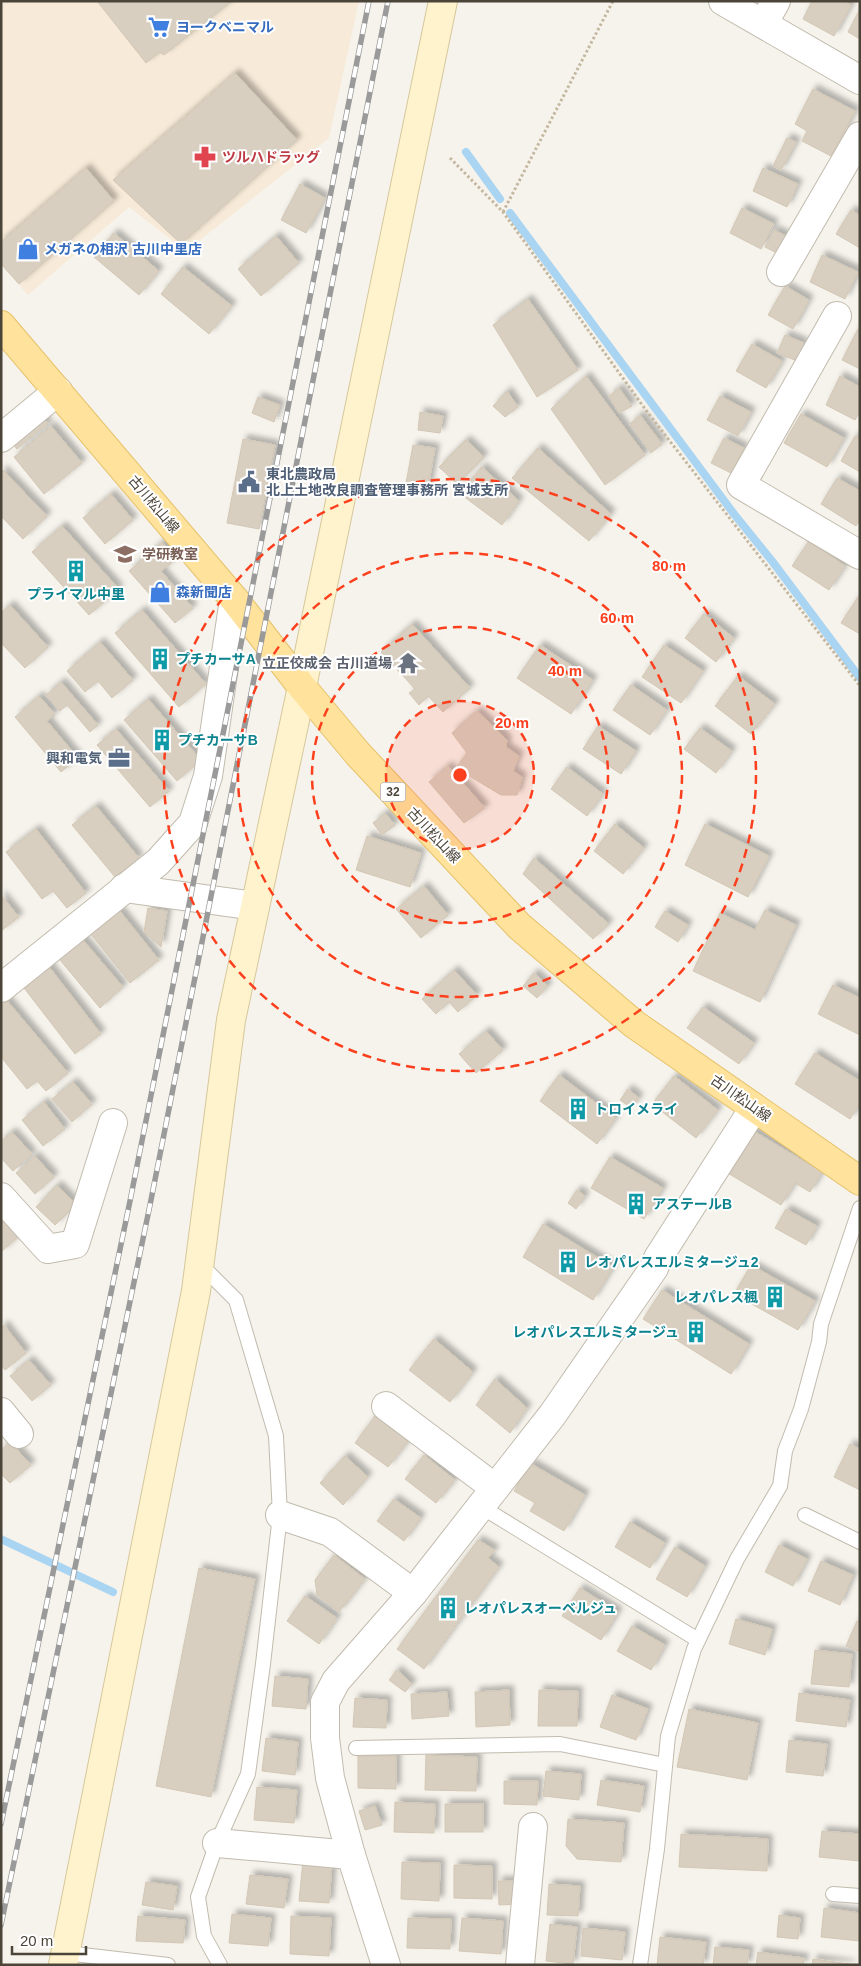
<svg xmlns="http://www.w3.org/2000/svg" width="861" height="1966" font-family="Helvetica,'Noto Sans JP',sans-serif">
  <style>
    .commercial { fill: #f7ead8 }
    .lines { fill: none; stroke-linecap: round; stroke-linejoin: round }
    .stream { stroke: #a9d4f2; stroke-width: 8 }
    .building { fill: #d8cfc1; stroke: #d3c7b4; filter: url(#shadow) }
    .lane-casing { stroke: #c2bbae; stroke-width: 16 }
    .street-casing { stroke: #c2bbae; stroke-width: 30 }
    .secondary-casing { stroke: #d6c79b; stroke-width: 30 }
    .primary-casing { stroke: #e6c16a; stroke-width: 30 }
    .path { stroke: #c4b79f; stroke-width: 3; stroke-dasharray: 2.5 2.5; stroke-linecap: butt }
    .lane { stroke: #fff; stroke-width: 14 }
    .street { stroke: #fff; stroke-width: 28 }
    .secondary { stroke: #fff3cd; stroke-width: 28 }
    .primary { stroke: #ffe39c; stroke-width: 28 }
    .rail-casing { stroke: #9a9a9a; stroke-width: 5.5 }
    .rail { stroke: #fff; stroke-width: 4; stroke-dasharray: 11; stroke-linecap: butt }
    .ring { fill: none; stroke: #fc3f1d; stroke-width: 2.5; stroke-dasharray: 9 6 }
    .labels { text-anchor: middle; stroke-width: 4; stroke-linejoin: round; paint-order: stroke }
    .shield { fill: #fff; stroke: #817c74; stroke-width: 1 }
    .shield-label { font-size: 12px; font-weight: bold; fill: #4b4439 }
    .shop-label { font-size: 14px; font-weight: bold; fill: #366cbe; stroke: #fff; text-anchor: start }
    .health-label { font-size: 14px; font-weight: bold; fill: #be3a42; stroke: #fff; text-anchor: start }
    .service-label { font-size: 14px; font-weight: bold; fill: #4e5e75; stroke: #fff; text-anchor: start }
    .street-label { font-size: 14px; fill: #4b4439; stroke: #fff }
    .education-label { font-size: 14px; font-weight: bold; fill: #785e54; stroke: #fff; text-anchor: start }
    .culture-label { font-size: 14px; font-weight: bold; fill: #0d838f; stroke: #fff; text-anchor: start }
    .worship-label { font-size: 14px; font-weight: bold; fill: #5b616d; stroke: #fff; text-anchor: end }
    .centre { fill: #fc3f1d; stroke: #fff; stroke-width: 2.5 }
    .ring-label { font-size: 15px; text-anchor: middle; font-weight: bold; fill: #fc3f1d; stroke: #fff; stroke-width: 4; stroke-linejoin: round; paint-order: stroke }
  </style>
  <defs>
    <filter id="shadow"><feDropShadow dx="4.5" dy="-4.5" stdDeviation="2.5" flood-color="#0004"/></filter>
  </defs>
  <rect width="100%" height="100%" fill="#f6f3ec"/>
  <path class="commercial" d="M1,1H359L329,138L186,251L129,207L28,295L1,264Z"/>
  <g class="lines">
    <g class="stream">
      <path d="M466,152L500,199"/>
      <path d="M510,213L734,514L772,561L860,678"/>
      <path d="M1,1539L113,1592"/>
    </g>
  </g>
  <g class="building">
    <path d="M97,1H232L164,55L160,52L146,63Z"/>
    <path d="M812,1H843L851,5L834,36L803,19Z"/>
    <path d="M860,9V39L848,32Z"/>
    <path d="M235,73L297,140L181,244L113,180Z"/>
    <path d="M813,89L855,111L831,156L802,141L807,131L795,124Z"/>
    <path d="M787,138L796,142L781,170L773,166Z"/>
    <path d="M86,168L114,201L19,284L1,264V242Z"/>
    <path d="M763,168L798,184L787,207L753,191Z"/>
    <path d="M300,184L325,198L306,233L281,220Z"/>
    <path d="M742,208L774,224L761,249L730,233Z"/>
    <path d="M851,210L860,215V248L836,234Z"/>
    <path d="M774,230L788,237L779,254L765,247Z"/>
    <path d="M114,233L159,271L139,295L94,257Z"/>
    <path d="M276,236L299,263L261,296L238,269Z"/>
    <path d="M822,255L858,272L845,299L810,282Z"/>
    <path d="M183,267L232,306L209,334L161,294Z"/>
    <path d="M785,286L809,300L793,329L768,315Z"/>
    <path d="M528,299L578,370L537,397L493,325Z"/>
    <path d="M858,329L860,330V369L842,360Z"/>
    <path d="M785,335L804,343L797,361L777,353Z"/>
    <path d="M752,344L782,361L766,388L736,371Z"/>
    <path d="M586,376L645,455L605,485L551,409Z"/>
    <path d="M840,376L860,387V410L855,420L826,405Z"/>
    <path d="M619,388L632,406L619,413L609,396Z"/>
    <path d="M507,391L518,407L505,417L493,406Z"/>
    <path d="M720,396L751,412L738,436L707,420Z"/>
    <path d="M258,397L280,405L274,422L252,413Z"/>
    <path d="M420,412L443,416L440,433L418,430Z"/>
    <path d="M39,414L48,424L17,449L9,439Z"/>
    <path d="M801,414L844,438L827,467L784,443Z"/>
    <path d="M640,415L662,444L651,453L630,424Z"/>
    <path d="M51,426L82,463L44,494L14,457Z"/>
    <path d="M855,436L860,439V472L841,461Z"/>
    <path d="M724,438L744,448L731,473L711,463Z"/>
    <path d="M243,439L275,445L259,529L227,523Z"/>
    <path d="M466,440L484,457L457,484L439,467Z"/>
    <path d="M413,445L435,448L427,493L405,489Z"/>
    <path d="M538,448L611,514L589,541L512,478Z"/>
    <path d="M482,467L519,501L502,525L459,493Z"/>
    <path d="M3,470L47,516L23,539L1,516V472Z"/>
    <path d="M837,478L860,491V520L856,526L821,504Z"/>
    <path d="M111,494L133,520L105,544L83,518Z"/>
    <path d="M62,526L119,589L89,615L32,552Z"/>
    <path d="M809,541L845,566L829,590L792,566Z"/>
    <path d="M162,542L176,559L161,571L193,608L175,623L129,571Z"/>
    <path d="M858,597L860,598V634L841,623Z"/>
    <path d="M10,605L48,647L25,668L1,643V613Z"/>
    <path d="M142,610L206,684L179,707L115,633Z"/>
    <path d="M704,614L734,638L716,662L685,638Z"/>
    <path d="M412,624L470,688L443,712L428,696L419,705L409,693L415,689L381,652Z"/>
    <path d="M100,642L133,680L112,698L98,681L85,692L67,671Z"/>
    <path d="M540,645L593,680L571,714L517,678Z"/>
    <path d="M664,645L703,671L681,703L642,677Z"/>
    <path d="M738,676L775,704L751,734L715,706Z"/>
    <path d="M61,682L98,725L90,732L67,705L60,711L46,695Z"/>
    <path d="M631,685L667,710L650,735L613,710Z"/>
    <path d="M39,696L55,714L47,721L78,758L61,772L15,717Z"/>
    <path d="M148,699L201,760L177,781L124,720Z"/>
    <path d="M477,711L507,740L506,747L519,756L513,771L522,777L517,795H501L456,768L467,753L452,733Z"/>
    <path d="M598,726L636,751L621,774L583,749Z"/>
    <path d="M700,728L732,751L716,773L684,749Z"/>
    <path d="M116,729L169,791L150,807L97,745Z"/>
    <path d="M448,766L485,808L464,823L429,782Z"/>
    <path d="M567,767L603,794L587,816L551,789Z"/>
    <path d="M96,806L139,858L115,877L72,825Z"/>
    <path d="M385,813L395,825L382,835L373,823Z"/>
    <path d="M615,824L644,848L623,874L594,851Z"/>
    <path d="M705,824L769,856L748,897L685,865Z"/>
    <path d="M36,829L86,893L67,908L53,891L42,899L6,852Z"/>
    <path d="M367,836L421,853L410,887L356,870Z"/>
    <path d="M534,858L609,924L593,939L523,874Z"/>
    <path d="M424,886L448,915L421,938L396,909Z"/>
    <path d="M1,895L19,917L1,931Z"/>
    <path d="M148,908L167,911L161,947L144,932Z"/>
    <path d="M119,910L159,960L130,983L90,933Z"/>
    <path d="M765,910L796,925L760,1002L693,971L720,913L755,930Z"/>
    <path d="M665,911L688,925L678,942L655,927Z"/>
    <path d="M78,934L123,987L100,1008L55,954Z"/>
    <path d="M47,964L101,1034L75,1054L21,984Z"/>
    <path d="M454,970L477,995L458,1012L449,1002L436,1014L422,999Z"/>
    <path d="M534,973L548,986L537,998L523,986Z"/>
    <path d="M833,985L860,998V1035L818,1014Z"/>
    <path d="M4,997L68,1073L46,1091L37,1081L27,1089L1,1057V1000Z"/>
    <path d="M703,1007L754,1043L739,1064L687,1028Z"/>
    <path d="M486,1031L503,1050L476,1073L459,1054Z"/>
    <path d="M815,1053L860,1081V1103L850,1119L795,1084Z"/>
    <path d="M559,1075L616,1118L597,1144L540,1101Z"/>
    <path d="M674,1076L718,1110L696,1138L652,1104Z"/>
    <path d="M73,1082L92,1104L72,1122L52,1099Z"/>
    <path d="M628,1089L639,1098L631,1108L620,1100Z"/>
    <path d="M44,1102L65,1129L43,1146L22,1120Z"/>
    <path d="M752,1130L822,1172L810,1192L795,1183L781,1205L726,1172Z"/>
    <path d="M12,1132L32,1154L13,1171L1,1158V1141Z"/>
    <path d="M35,1156L54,1177L35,1194L16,1173Z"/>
    <path d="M610,1157L663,1188L644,1219L591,1188Z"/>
    <path d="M57,1185L76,1204L55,1225L36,1207Z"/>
    <path d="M577,1190L585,1196L576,1209L568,1203Z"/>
    <path d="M786,1209L817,1226L806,1245L775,1228Z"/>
    <path d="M1,1217L18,1237L1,1252Z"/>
    <path d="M543,1224L613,1267L593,1300L523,1257Z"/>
    <path d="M751,1265L815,1301L798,1330L734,1294Z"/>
    <path d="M662,1290L749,1344L731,1374L643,1319Z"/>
    <path d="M4,1325L26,1353L5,1370L1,1365V1327Z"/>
    <path d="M434,1339L473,1372L450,1402L409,1370Z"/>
    <path d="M29,1360L51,1385L32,1401L10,1376Z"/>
    <path d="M495,1379L527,1408L510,1433L476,1405Z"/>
    <path d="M375,1416L408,1441L388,1467L355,1443Z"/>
    <path d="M10,1442L31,1465L10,1483L1,1474V1450Z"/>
    <path d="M850,1444L860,1449V1490L834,1477Z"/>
    <path d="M424,1455L455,1480L436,1503L405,1479Z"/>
    <path d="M345,1456L368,1477L343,1505L320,1483Z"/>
    <path d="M530,1463L585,1495L564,1531L530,1511L535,1503L514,1491Z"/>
    <path d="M394,1499L421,1518L404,1541L377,1521Z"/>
    <path d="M630,1522L665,1543L650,1568L615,1547Z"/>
    <path d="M478,1540L495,1550L488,1558L499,1567L424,1669L397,1649Z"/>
    <path d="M779,1545L807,1559L793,1586L765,1572Z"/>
    <path d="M675,1547L705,1566L687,1597L656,1579Z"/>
    <path d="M334,1555L365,1579L339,1612L317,1595L315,1580Z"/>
    <path d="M821,1561L853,1575L840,1605L808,1591Z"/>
    <path d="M199,1568L255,1579L211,1797L156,1786Z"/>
    <path d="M580,1588L618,1612L601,1640L562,1616Z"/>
    <path d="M305,1596L337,1618L319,1644L287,1621Z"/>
    <path d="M736,1619L772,1629L765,1655L729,1644Z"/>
    <path d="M857,1621L860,1623V1652L846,1646Z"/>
    <path d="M632,1626L665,1645L651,1670L617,1651Z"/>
    <path d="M815,1650L852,1654L849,1687L811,1684Z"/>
    <path d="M397,1670L412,1684L405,1692L389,1680Z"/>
    <path d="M275,1676L308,1679L306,1709L272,1706Z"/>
    <path d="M509,1690L510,1725L476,1727L475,1692Z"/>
    <path d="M539,1690L578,1691L577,1726H538Z"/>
    <path d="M447,1692L449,1716L412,1719L411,1694Z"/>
    <path d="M799,1693L850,1700L846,1727L796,1721Z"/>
    <path d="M612,1695L648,1709L636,1740L600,1727Z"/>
    <path d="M355,1698L387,1700L386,1728L353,1727Z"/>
    <path d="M689,1709L758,1723L747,1780L677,1767Z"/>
    <path d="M266,1738L298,1742L295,1775L262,1771Z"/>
    <path d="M789,1740L827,1744L823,1776L786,1772Z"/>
    <path d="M426,1755L477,1757L476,1791L425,1790Z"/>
    <path d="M358,1756H396V1789L358,1788Z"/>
    <path d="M546,1771L581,1774L579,1800L543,1796Z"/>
    <path d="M601,1780L644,1786L640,1812L597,1805Z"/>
    <path d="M504,1781H538L537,1805L504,1804Z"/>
    <path d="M257,1787L297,1790L294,1823L254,1820Z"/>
    <path d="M395,1802L435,1804L434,1833L394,1832Z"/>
    <rect x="445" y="1804" width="38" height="28"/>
    <path d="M375,1806L382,1825L365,1830L359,1811Z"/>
    <path d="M568,1819L624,1823L621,1862L577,1859L566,1846Z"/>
    <path d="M822,1831L860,1834V1861L819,1857Z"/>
    <path d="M681,1834L768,1839L767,1871L679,1867Z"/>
    <path d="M303,1861L332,1864L329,1903L299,1901Z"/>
    <path d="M402,1862L440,1863L439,1901L401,1899Z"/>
    <path d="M454,1865L492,1866V1899L454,1898Z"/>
    <path d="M250,1875L288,1879L284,1908L246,1904Z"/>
    <path d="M498,1881H516L517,1904L499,1905Z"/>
    <path d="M146,1882L177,1886L173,1910L142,1905Z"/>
    <path d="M549,1884L580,1886L578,1916L547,1915Z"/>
    <path d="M824,1908L860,1913V1941L821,1937Z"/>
    <path d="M232,1914L271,1918L268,1946L229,1943Z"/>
    <path d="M779,1915L800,1918L798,1939L777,1937Z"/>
    <path d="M138,1916L185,1920L183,1943L136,1941Z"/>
    <path d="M291,1916L331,1918L329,1956L290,1954Z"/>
    <path d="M408,1918L451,1919L450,1949L407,1948Z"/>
    <path d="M462,1918L503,1921L501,1954L459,1951Z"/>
    <path d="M550,1924L577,1927L573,1964L546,1961Z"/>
    <path d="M583,1928L625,1932L622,1960L581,1956Z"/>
    <path d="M660,1937L706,1942L703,1965H657Z"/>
    <path d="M715,1947L749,1950L747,1965H713Z"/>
    <path d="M758,1952L804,1958L803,1965H756Z"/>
    <path d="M813,1959L850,1964V1965H812Z"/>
  </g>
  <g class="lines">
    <g class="lane-casing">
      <g id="lane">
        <path d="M200,1264L236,1300L276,1436L280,1515L263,1664L248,1774L217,1843L198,1897L204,1936L220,1965"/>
        <path d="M480,1506L698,1640"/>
        <path d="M805,1515L860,1542"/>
        <path d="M356,1748L560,1744L665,1765"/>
        <path d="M833,1894L860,1896"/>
        <path d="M66,1953L168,1965"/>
        <path d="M640,1965L657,1849L668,1736L694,1649L737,1559L780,1486L785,1451L801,1409L819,1342L821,1324L860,1208"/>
      </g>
    </g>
    <g class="street-casing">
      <g id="street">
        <path d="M723,1L860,80"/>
        <path d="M763,24L776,1"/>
        <path d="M781,272L860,136"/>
        <path d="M837,316L741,485L860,555"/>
        <path d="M1,438L58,391"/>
        <path d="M124,888L255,906"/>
        <path d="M1,988L158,862L193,823L208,776L234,599"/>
        <path d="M1,1197L48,1249L75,1244L113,1123"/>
        <path d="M386,1406L495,1488"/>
        <path d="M1,1412L19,1434"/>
        <path d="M280,1515L330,1532L413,1593"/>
        <path d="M217,1843L351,1855"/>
        <path d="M386,1965L351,1855L330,1778L325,1738V1702L336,1681L413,1593L553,1414L654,1268L658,1258L754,1108"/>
        <path d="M520,1965L533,1827"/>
      </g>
    </g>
    <g class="secondary-casing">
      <path id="secondary" d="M63,1965L196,1291L231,1020L302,687L443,1"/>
    </g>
    <g class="primary-casing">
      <path id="primary" d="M1,325L234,599L302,687L358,754L519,926L634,1024L860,1181"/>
    </g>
    <g class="path">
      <path d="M450,158L503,212L648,413L860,686"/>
      <path d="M503,212L613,1"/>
    </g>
    <use href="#lane" class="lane"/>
    <use href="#street" class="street"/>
    <use href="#secondary" class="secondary"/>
    <use href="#primary" class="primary"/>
    <g class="rail-casing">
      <g id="rail">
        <path d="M1,1824L130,1201L369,1"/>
        <path d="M1,1925L150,1205L388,1"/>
      </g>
    </g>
    <use href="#rail" class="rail"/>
  </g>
  <circle cx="460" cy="775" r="74" fill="#fc3f1d" fill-opacity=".12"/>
  <g class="ring">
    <circle cx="460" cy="775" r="74"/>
    <circle cx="460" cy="775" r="148"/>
    <circle cx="460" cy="775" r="222"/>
    <circle cx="460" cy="775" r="296"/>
  </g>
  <defs>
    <g id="supermarket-bare" transform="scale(1.725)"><path d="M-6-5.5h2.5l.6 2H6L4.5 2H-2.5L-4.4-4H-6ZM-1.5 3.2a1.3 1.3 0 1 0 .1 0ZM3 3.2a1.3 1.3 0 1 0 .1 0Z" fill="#3f7fe0" stroke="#fff" stroke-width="2.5" paint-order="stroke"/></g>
    <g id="pharmacy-bare" transform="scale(1.725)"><path d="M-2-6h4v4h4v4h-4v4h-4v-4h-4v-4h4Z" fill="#e0444e" stroke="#fff" stroke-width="2.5" paint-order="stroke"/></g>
    <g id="shop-bare" transform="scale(1.725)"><path d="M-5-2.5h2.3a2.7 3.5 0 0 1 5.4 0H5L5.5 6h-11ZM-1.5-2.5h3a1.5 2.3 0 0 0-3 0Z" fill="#3f7fe0" stroke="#fff" stroke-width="2.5" paint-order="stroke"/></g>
    <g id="civic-bare" transform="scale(1.725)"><path d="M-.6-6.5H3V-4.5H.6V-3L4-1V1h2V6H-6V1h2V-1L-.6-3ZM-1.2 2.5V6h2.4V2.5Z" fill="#5c6f8a" stroke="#fff" stroke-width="2.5" paint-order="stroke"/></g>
    <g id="school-bare" transform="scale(1.725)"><path d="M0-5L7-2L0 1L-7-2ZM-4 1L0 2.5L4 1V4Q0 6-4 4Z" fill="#8d6e63" stroke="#fff" stroke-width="2.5" paint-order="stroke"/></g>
    <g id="building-bare" transform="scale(1.725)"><path d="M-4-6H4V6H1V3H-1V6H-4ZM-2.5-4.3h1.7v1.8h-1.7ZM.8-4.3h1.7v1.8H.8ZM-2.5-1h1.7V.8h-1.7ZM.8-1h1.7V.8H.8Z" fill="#0f9aa8" stroke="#fff" stroke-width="2.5" paint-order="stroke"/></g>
    <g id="temple-bare" transform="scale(1.725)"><path d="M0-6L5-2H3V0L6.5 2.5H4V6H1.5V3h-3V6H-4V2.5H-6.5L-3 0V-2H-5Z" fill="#6b7280" stroke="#fff" stroke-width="2.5" paint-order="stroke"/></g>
    <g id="office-bare" transform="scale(1.725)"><path d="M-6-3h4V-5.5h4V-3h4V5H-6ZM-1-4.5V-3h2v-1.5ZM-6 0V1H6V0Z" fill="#5c6f8a" stroke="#fff" stroke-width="2.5" paint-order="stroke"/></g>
  </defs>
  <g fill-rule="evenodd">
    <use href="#supermarket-bare" x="159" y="27"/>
    <use href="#pharmacy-bare" x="205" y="157"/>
    <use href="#shop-bare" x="28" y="249"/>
    <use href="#civic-bare" x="249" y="482"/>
    <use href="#school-bare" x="125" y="554"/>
    <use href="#building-bare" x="76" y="571"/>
    <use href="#shop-bare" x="160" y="592"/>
    <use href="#building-bare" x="160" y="659"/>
    <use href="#temple-bare" x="408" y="663"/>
    <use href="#building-bare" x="162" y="740"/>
    <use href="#office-bare" x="119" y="758"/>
    <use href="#building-bare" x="578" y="1109"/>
    <use href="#building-bare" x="636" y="1204"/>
    <use href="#building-bare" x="568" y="1262"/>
    <use href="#building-bare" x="775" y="1297"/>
    <use href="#building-bare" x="696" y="1332"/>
    <use href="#building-bare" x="448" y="1608"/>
  </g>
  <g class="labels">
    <rect class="shield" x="380.5" y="782.5" width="25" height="19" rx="4"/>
    <g class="shield-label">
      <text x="393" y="796">32</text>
    </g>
    <g class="shop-label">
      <text x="176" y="32">ヨークベニマル</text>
      <text x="44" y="254">メガネの相沢 古川中里店</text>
      <text x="176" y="597">森新聞店</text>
    </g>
    <g class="health-label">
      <text x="222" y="162">ツルハドラッグ</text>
    </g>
    <g class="service-label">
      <text x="266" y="479">東北農政局<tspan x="266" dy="16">北上土地改良調査管理事務所 宮城支所</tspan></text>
      <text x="102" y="763" text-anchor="end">興和電気</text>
    </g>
    <g class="street-label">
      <text transform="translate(154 504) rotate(50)" y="5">古川松山線</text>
      <text transform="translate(434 835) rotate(47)" y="5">古川松山線</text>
      <text transform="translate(741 1098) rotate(35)" y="5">古川松山線</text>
    </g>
    <g class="education-label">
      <text x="142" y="559">学研教室</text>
    </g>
    <g class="culture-label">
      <text x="76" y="599" text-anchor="middle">プライマル中里</text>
      <text x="176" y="664">プチカーサA</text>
      <text x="178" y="745">プチカーサB</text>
      <text x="594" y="1114">トロイメライ</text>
      <text x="652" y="1209">アステールB</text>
      <text x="584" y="1267">レオパレスエルミタージュ2</text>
      <text x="758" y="1302" text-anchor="end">レオパレス楓</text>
      <text x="679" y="1337" text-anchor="end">レオパレスエルミタージュ</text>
      <text x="464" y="1613">レオパレスオーベルジュ</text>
    </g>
    <g class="worship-label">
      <text x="392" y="668">立正佼成会 古川道場</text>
    </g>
  </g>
  <circle cx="460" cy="775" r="8" class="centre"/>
  <g class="ring-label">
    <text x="669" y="571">80 m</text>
    <text x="617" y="623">60 m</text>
    <text x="565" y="676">40 m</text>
    <text x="512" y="728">20 m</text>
  </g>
  <rect width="861" height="1966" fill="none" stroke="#4b4439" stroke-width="5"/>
  <path d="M12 1946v8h74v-8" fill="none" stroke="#4b4439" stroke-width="2.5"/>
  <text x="20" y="1946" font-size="15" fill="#4b4439" stroke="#ffffff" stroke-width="4" paint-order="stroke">20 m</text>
</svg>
